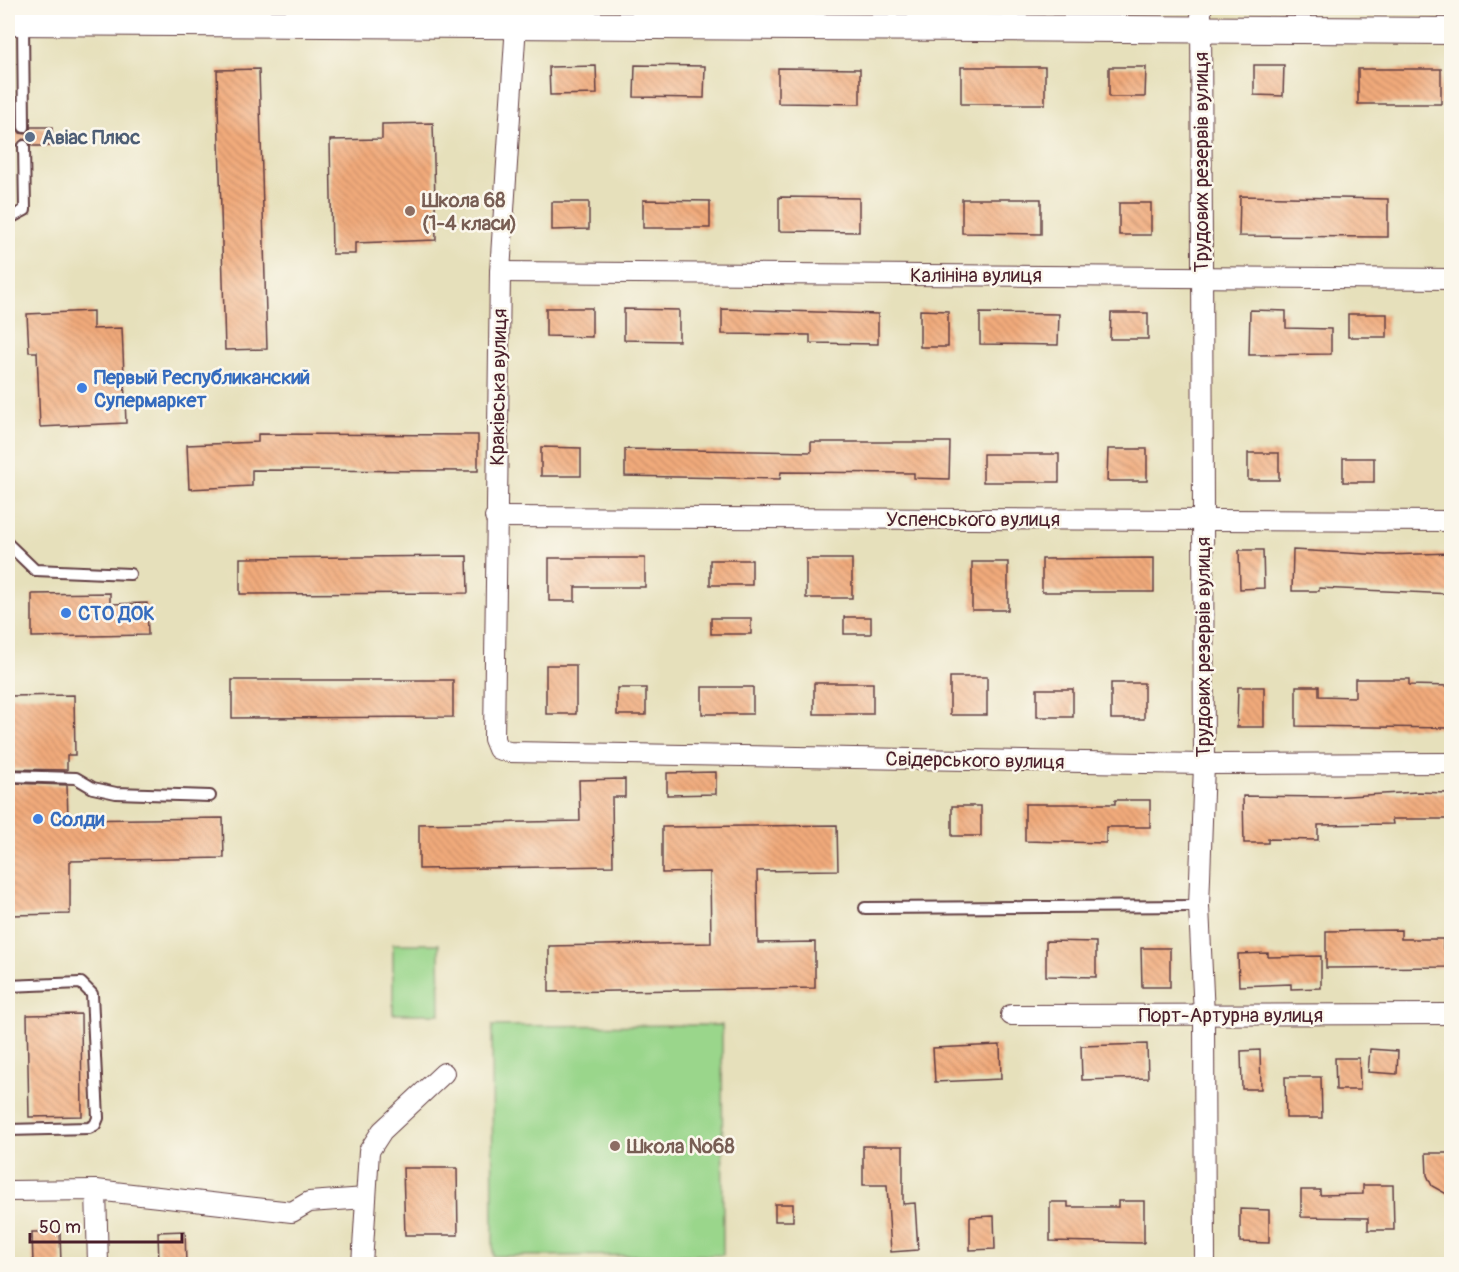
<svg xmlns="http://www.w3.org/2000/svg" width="1459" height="1272" font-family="Pangolin,sans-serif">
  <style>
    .garden { fill: #9ad68b; stroke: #727a5b; stroke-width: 1.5 }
    .building { fill: url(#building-back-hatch) }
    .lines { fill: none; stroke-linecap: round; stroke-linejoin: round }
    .service-casing { stroke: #613c41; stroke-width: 14 }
    .minor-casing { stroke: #613c41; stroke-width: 22 }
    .tertiary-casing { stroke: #613c41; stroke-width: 28 }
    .service { stroke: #fff; stroke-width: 10 }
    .minor { stroke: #fff; stroke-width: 20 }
    .tertiary { stroke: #fff; stroke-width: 26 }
    .service-dot { fill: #5c6f8a; stroke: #fbf7ec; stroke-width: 2 }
    .education-dot { fill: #8d6e63; stroke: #fbf7ec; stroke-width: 2 }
    .shop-dot { fill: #3f7fe0; stroke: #fbf7ec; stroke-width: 2 }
    .labels { text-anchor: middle; stroke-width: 5; stroke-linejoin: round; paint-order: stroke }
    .service-label { font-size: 20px; font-weight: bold; fill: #4e5e75; stroke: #fbf7ec; text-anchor: start }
    .street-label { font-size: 20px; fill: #4a1f2b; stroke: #fbf7ec }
    .education-label { font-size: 20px; font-weight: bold; fill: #785e54; stroke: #fbf7ec; text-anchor: start }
    .shop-label { font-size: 20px; font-weight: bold; fill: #366cbe; stroke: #fbf7ec; text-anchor: start }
  </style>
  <defs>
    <pattern id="building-back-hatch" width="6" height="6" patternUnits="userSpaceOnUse" patternTransform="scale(1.5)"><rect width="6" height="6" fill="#f2ab7b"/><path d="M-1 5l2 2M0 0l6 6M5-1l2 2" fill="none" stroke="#c68b65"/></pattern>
  </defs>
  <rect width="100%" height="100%" fill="#fbf7ec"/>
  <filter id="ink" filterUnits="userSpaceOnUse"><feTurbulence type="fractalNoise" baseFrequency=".0167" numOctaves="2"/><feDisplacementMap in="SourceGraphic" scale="12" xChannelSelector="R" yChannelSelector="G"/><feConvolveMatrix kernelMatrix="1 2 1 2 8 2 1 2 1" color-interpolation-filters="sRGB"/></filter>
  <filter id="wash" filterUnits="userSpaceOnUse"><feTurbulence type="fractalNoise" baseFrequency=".008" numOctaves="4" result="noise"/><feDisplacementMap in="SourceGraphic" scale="24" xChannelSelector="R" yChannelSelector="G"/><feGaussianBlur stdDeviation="1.35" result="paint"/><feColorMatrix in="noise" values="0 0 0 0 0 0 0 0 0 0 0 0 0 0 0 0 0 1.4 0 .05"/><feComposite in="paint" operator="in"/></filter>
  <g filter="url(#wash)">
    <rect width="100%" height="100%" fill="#e6e0bb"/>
    <g class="garden">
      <path d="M393,944H439L440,1014H393Z"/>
      <path d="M722,1025L723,1255L493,1256L492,1026Z"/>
    </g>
    <g id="blocks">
      <g class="building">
        <path d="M635,65L705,66L704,98L634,97Z"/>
        <path d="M1254,65H1284L1283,96L1254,95Z"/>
        <path d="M596,66L597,94L550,95L549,67Z"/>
        <rect x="961" y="67" width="84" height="37"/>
        <path d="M1109,67H1146L1145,97H1109Z"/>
        <path d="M778,68L860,69V104L778,103Z"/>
        <path d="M259,69L267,349L225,350L217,70Z"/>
        <rect x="1358" y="69" width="83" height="35"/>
        <path d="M433,123L436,240L355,243V254H332L330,140L382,139V124Z"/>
        <path d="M31,127H52V146H32L28,140L23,139L16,146L8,147V128H17L20,133L25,134Z"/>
        <path d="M1240,196L1388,199V237L1239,236Z"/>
        <path d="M779,197L859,198V232L779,231Z"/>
        <path d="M962,199H1041V234L962,233Z"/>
        <path d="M643,200L710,201V228H643Z"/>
        <path d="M552,202H589V229L552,230Z"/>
        <rect x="1119" y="203" width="32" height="32"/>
        <path d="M546,308H592V337L546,336Z"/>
        <path d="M624,309L679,310V341L624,340Z"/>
        <path d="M722,309L878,314V344L810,343V335L722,334Z"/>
        <path d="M920,310L948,311V347H920Z"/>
        <path d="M1250,310L1286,311V328L1331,329V354L1249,355Z"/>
        <path d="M93,311V329L122,328L126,423L40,427L37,352H29L27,314Z"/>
        <path d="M980,313L1059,314L1058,345L980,344Z"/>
        <path d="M1111,313H1148V339H1110Z"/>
        <rect x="1348" y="314" width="39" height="23"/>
        <path d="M258,434L478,435V471L252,470V486L189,489L187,445L258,442Z"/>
        <path d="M811,442H950L949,479L914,478V473L781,472L780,479L625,476V449L811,452Z"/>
        <path d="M541,447L581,448V476H541Z"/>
        <path d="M1108,449H1147V481H1107Z"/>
        <rect x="1248" y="453" width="31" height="27"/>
        <rect x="983" y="454" width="76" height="28"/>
        <rect x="1343" y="458" width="31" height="24"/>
        <path d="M1239,550H1263L1264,588L1240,589Z"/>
        <path d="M1293,550L1385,555L1452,553V594L1319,588V591H1292Z"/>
        <path d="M467,556L468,593L240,594V558Z"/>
        <path d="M549,558H645V587H575V601H549Z"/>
        <path d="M1154,558V592H1042V559Z"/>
        <rect x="806" y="559" width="46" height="39"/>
        <rect x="710" y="560" width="42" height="25"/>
        <rect x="972" y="562" width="36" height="48"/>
        <path d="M110,593V604L147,603L148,635L32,637V594Z"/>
        <rect x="844" y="617" width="27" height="17"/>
        <rect x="711" y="618" width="40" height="16"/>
        <rect x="546" y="665" width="30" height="49"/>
        <rect x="950" y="677" width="37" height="38"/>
        <path d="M1355,679H1409V685L1452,686L1451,728L1296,726V686H1319V696L1355,697Z"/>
        <path d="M232,680H453V717L232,718Z"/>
        <rect x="814" y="683" width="59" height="31"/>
        <rect x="1111" y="683" width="33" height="36"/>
        <rect x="702" y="687" width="51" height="27"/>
        <path d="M1238,687H1264V727H1237Z"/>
        <rect x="617" y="688" width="29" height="27"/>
        <rect x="1037" y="689" width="36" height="28"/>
        <path d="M74,695L75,755H67V770L11,769L10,696Z"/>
        <path d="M716,772V794L667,795V773Z"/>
        <path d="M625,779V797H612L613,866L419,869V824L580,821L579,780Z"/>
        <path d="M8,783L67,785L68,820L223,818L224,858L70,861V914L8,915Z"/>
        <path d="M1417,792L1447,793V819H1392L1393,824L1318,825V840L1268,839V843H1244L1243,796L1331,797Z"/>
        <path d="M1115,800H1150V827H1106V843L1025,841V804H1115Z"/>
        <rect x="952" y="806" width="29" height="30"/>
        <path d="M837,825L838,870L757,871L758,943L815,942V988L549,992V946L711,943L710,872L662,873V827Z"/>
        <path d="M1401,930V939H1443V949H1452V967L1326,968V931Z"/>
        <path d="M1046,941L1096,942V977L1046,976Z"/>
        <path d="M1141,948H1170V987H1142Z"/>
        <path d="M1268,953V957L1321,956V988L1291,989V984L1239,986L1238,954Z"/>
        <path d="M81,1014L82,1116L29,1117L27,1015Z"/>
        <path d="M1147,1044L1148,1078L1082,1080L1081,1046Z"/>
        <path d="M1000,1045L1001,1079L935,1082L933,1048Z"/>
        <path d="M1370,1049L1398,1051L1397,1074L1368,1072Z"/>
        <path d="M1260,1050L1261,1089H1242L1241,1051Z"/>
        <path d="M1335,1058H1359L1360,1090H1336Z"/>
        <path d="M1285,1077H1321L1322,1118H1286Z"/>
        <path d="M863,1146H903V1204L915,1203L918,1250L891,1252L887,1185H863Z"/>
        <path d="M1426,1153H1452V1197L1432,1186L1427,1175Z"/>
        <path d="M403,1168H457L458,1235H405Z"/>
        <path d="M1363,1185H1393L1394,1230H1368V1218L1301,1217V1190H1320V1195L1363,1194Z"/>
        <path d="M1118,1201H1144V1243L1050,1241V1202H1068V1207H1118Z"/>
        <rect x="775" y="1204" width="18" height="17"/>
        <path d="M1240,1209L1269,1210V1243L1240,1242Z"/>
        <path d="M994,1216L995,1249L970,1250V1217Z"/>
        <path d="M185,1231L186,1264H159L158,1232Z"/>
        <path d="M32,1232H60L61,1264H33Z"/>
      </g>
    </g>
  </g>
  <g filter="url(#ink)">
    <use href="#blocks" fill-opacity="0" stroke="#613c41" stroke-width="1.5"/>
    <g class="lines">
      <g class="service-casing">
        <g id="service">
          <path d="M23,23L24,127"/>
          <path d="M8,219L25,210L24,146"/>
          <path d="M8,544L35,570L130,574"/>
          <path d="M8,776L76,778L93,788L116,793L210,796"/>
          <path d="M865,908L1199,906"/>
          <path d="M8,986L81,983L92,994L98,1118L95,1125L89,1128L8,1130"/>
        </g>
      </g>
      <g class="minor-casing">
        <g id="minor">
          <path d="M517,8L500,272L494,739L498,749L509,752L1204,764L1452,763"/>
          <path d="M1201,8L1204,764L1199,906L1204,1016L1205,1264"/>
          <path d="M500,272L1452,279"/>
          <path d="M495,517L1452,521"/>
          <path d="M1011,1015L1452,1014"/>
          <path d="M96,1190L98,1264"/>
          <path d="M8,1191L96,1190L292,1212L309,1202L366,1198"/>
          <path d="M362,1264L369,1151L382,1131L444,1073"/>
        </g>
      </g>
      <g class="tertiary-casing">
        <path id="tertiary" d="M8,22L1452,31"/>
      </g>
      <use href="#service" class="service"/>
      <use href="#minor" class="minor"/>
      <use href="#tertiary" class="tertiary"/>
    </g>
  </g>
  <circle class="service-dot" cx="30" cy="137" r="6"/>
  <g class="education-dot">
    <circle cx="410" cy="211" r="6"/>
    <circle cx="615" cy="1146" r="6"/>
  </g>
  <g class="shop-dot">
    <circle cx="82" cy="388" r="6"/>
    <circle cx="66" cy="613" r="6"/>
    <circle cx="38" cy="819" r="6"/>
  </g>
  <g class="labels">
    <g class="service-label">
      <text x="42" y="144">Авіас Плюс</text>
    </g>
    <g class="street-label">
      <text transform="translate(1201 162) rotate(-90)" y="7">Трудових резервів вулиця</text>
      <text x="976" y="282">Калініна вулиця</text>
      <text transform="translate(498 387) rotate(-89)" y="7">Краківська вулиця</text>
      <text x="973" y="526">Успенського вулиця</text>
      <text transform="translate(1203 647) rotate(-90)" y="7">Трудових резервів вулиця</text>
      <text transform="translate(975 760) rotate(1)" y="7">Свідерського вулиця</text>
      <text x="1231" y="1022">Порт-Артурна вулиця</text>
    </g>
    <g class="education-label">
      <text x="422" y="207">Школа 68<tspan x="422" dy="23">(1-4 класи)</tspan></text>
      <text x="627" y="1153">Школа №68</text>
    </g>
    <g class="shop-label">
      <text x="94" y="384">Первый Республиканский<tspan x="94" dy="23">Супермаркет</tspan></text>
      <text x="78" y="620">СТО ДОК</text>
      <text x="50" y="826">Солди</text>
    </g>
  </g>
  <rect width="1459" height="1272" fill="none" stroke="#fbf7ec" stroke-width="30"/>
  <path d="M30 1233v9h152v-9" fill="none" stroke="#4a1f2b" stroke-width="3"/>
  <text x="39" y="1233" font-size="18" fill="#4a1f2b" stroke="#fbf7ec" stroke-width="4.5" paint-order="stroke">50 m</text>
</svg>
